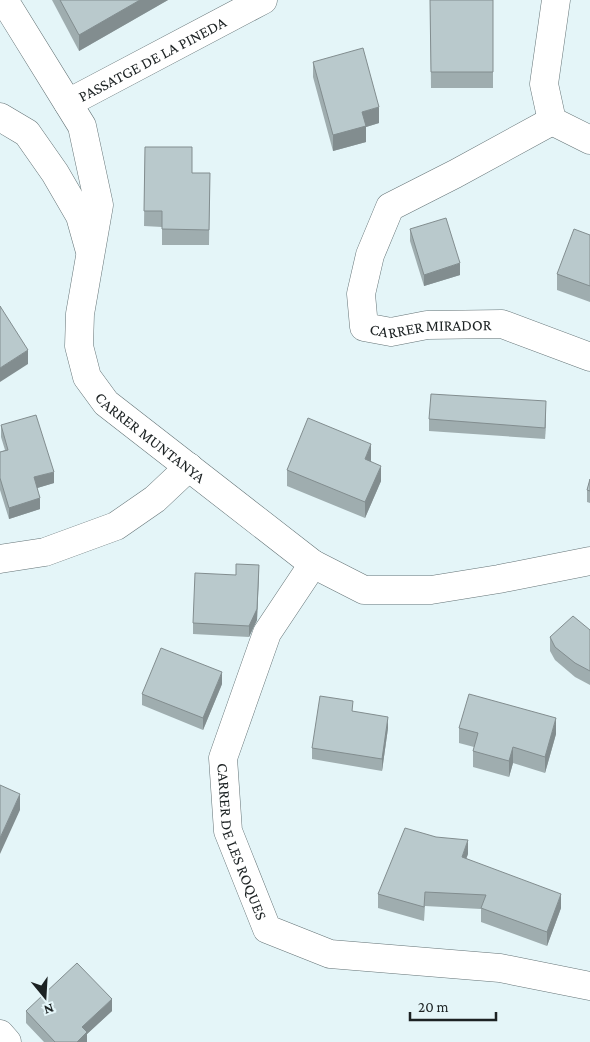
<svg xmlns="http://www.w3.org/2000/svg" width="590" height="1042" font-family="'Crimson Pro',serif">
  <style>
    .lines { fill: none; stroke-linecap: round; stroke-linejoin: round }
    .street-casing { stroke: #647376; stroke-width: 29 }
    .street { stroke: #fff; stroke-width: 28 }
    .wall { fill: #9fadaf }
    .shaded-wall { fill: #828d8f }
    .building { fill: #b9c9cc; stroke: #828d8f }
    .labels { text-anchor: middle; stroke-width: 4; stroke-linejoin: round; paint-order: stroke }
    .street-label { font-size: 16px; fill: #1c2223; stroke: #e4f5f8 }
  </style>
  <rect width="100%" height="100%" fill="#e4f5f8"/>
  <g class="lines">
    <g class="street-casing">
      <g id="street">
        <path id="s1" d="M4,0L82,126L99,205L80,314L79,346L87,377L106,403L313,564L364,590H431L499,579L590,561"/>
        <path d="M556,0L544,84L552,121L590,140"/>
        <path id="s2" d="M68,103L263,0"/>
        <path d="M0,117L27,133L55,173L80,216L89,248"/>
        <path id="s3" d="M552,121L455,174L390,207L370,255L361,294L364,327L391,332L427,325L502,324L590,357"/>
        <path d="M0,559L45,552L116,526L155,499L189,467"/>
        <path id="s4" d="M313,564L267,633L223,758L228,831L267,929L330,954L500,968L590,986"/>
        <path d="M0,1034L7,1042"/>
      </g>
    </g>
    <use href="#street" class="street"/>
  </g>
  <g class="wall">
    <path d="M52,0H168L79,51Z"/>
    <path d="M430,0H493V88H431Z"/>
    <path d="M313,62L379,123L366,127V142L333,151L313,77Z"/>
    <path d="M145,147L192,173H210L209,245H162V227L144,226Z"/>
    <path d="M410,229L460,275L424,286L410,241Z"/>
    <path d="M590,235V302L557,290V274Z"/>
    <path d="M546,413L545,439L429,431V419Z"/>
    <path d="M1,425L54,483L37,488L40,509L9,519L0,490V452L5,450L1,437Z"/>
    <path d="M371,460V461L381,481L365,518L287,486V470Z"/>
    <path d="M590,479V503L587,502V490Z"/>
    <path d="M236,575L259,576L257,620L249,637L193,634V623Z"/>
    <path d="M590,630V685L575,677L555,660L550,651V637Z"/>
    <path d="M222,684L203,730L142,705V694Z"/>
    <path d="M353,712L388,728L382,771L312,759V748Z"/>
    <path d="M459,728L556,734L545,773L513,763L509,777L473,767V751L474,747L459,743Z"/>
    <path d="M468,854L466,858L561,908L547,946L481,922V909L425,906L424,921L378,908V894Z"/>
    <path d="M26,1011H112L87,1034V1042H44L26,1023Z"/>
  </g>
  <g class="shaded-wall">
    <path d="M140,0H168L79,51V35Z"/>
    <path d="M379,107V123L366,127V142L333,151V135L362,112Z"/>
    <path d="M460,263V275L424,286V275Z"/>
    <path d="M28,350V364L0,382V368Z"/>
    <path d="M546,401V413L545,439V428Z"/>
    <path d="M371,444V460L365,475V459Z"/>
    <path d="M381,466V481L365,518V502Z"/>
    <path d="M54,472V483L34,489V477Z"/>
    <path d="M40,498V509L9,519V508Z"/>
    <path d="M259,565L257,620L249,637V626Z"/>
    <path d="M222,672V684L203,730V718Z"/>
    <path d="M388,717V728L382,771V759Z"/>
    <path d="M556,718V734L545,773V757Z"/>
    <path d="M513,747V763L509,777V761Z"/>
    <path d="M20,794V810L0,854V838Z"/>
    <path d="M468,840V854L462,871V857Z"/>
    <path d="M561,894V908L547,946V932Z"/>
    <path d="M112,999V1011L87,1034V1042H77L82,1027Z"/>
  </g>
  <g class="building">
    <path d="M60,0H140L79,35Z"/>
    <path d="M430,0H493V72H431Z"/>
    <path d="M363,48L379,107L362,112L366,126L333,135L313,62Z"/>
    <path d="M145,147H192V173H210L209,230L162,229V211H144Z"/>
    <path d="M446,218L460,263L424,275L410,229Z"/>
    <path d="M574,229L590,235V286L557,274Z"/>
    <path d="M0,306L28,350L0,368Z"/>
    <path d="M431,394L546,401L545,428L429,419Z"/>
    <path d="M36,415L54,472L34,477L40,498L9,508L0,478V452L8,450L1,425Z"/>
    <path d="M308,418L371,444L365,459L381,466L365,502L287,470Z"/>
    <path d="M590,479V491L587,490Z"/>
    <path d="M236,564L259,565L257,609L249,626L193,623L195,573L236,575Z"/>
    <path d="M573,616L590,630V671L575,663L555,647L550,637Z"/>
    <path d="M161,648L222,672L203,718L142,694Z"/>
    <path d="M469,694L556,718L545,757L513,747L509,761L473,751L478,733L459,728Z"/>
    <path d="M320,696L353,701L352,711L388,717L382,759L312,748Z"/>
    <path d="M0,785L20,794L0,838Z"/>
    <path d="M405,828L436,837L468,840L462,857L561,894L547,932L481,908L486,895L425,892L424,907L378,894Z"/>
    <path d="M77,963L112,999L82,1027L87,1032L77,1042H55L26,1011Z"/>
  </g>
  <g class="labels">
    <g class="street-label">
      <text dy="6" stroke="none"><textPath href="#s2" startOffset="95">PASSATGE DE LA PINEDA</textPath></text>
      <text dy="6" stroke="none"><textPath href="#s3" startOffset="376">CARRER MIRADOR</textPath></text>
      <text dy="6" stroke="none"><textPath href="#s1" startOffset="492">CARRER MUNTANYA</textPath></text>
      <text dy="6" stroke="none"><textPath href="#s4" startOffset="302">CARRER DE LES ROQUES</textPath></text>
    </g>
  </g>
  <g transform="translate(45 997) rotate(162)" stroke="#e4f5f8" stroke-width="4" paint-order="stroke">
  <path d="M0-4L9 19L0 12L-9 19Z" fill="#1c2223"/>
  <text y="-8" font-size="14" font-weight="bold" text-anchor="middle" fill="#1c2223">N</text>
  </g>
  <path d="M410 1012v8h86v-8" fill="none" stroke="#1c2223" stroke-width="2.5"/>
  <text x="418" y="1012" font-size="15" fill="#1c2223" stroke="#e4f5f8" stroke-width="4" paint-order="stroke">20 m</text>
</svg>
